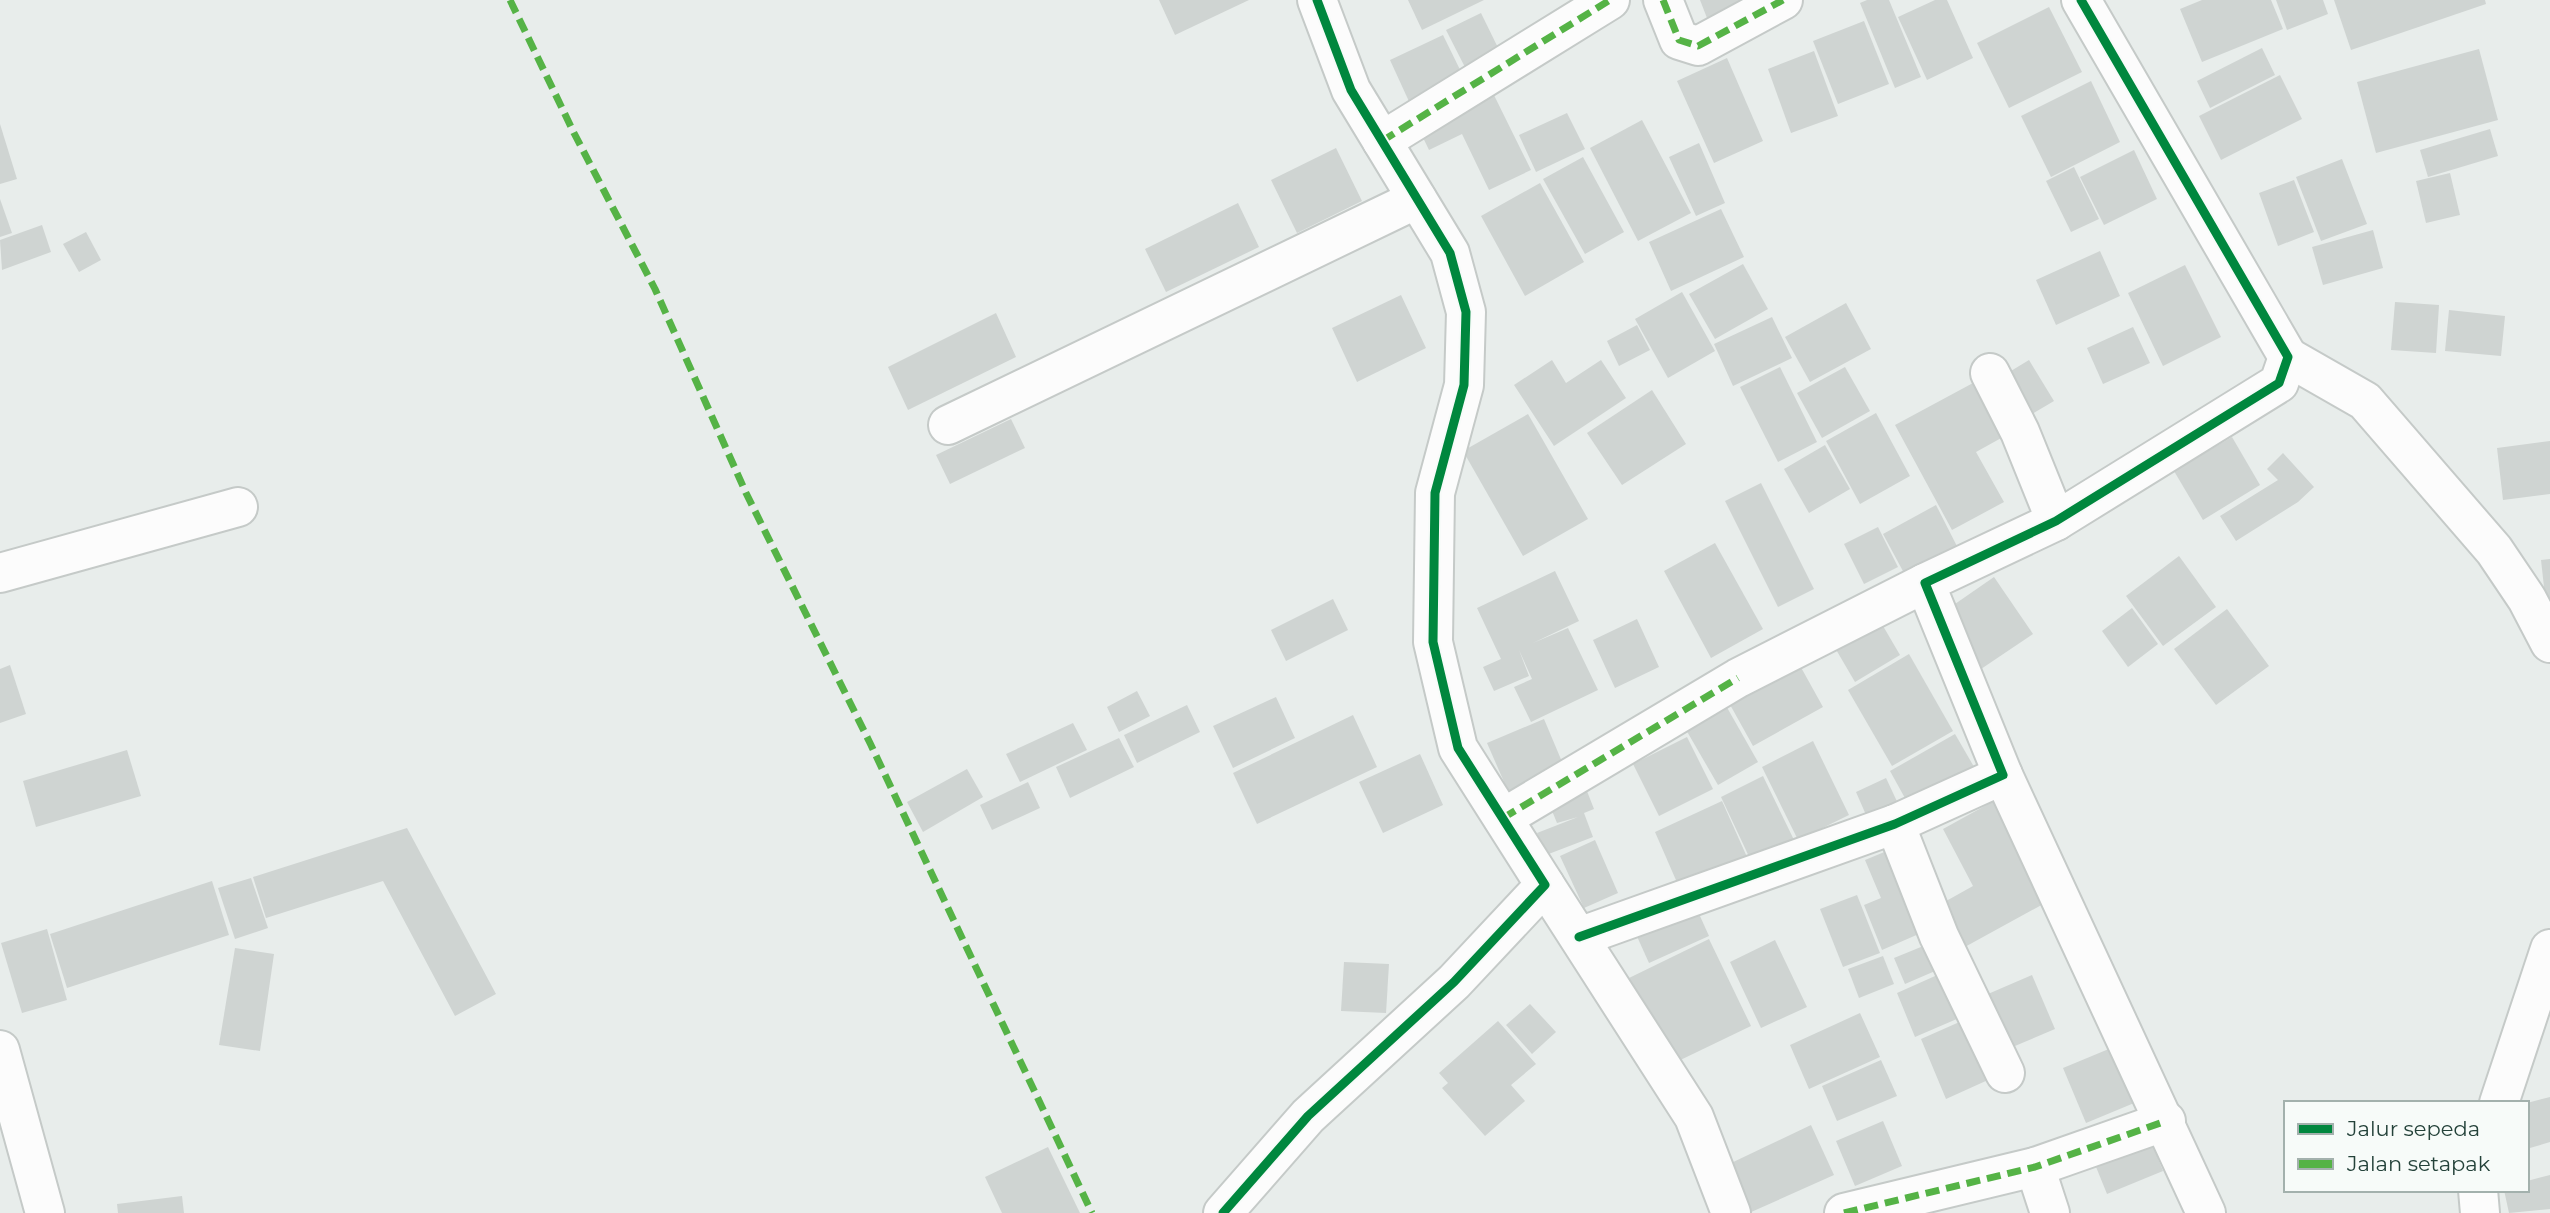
<svg xmlns="http://www.w3.org/2000/svg" width="2550" height="1213" font-family="Montserrat,sans-serif">
  <style>
    .building { fill: #cfd4d2 }
    .lines { fill: none; stroke-linecap: round; stroke-linejoin: round }
    .street-casing { stroke: #c5cac8; stroke-width: 42 }
    .street { stroke: #fcfcfc; stroke-width: 38 }
    .quiet { stroke: #55b346; stroke-width: 7; stroke-dasharray: 14 7; stroke-linecap: butt }
    .cycleway-casing { stroke: #f7fbf9; stroke-width: 13 }
    .cycleway { stroke: #00873e; stroke-width: 9 }
  </style>
  <rect width="100%" height="100%" fill="#e8edeb"/>
  <g class="building">
    <path d="M1159,0H1249L1175,35Z"/>
    <path d="M1408,0H1484L1422,30Z"/>
    <path d="M1700,0H1749L1707,18Z"/>
    <path d="M1867,0H1889L1921,77L1895,88L1860,3Z"/>
    <path d="M1935,0H1947L1973,58L1927,80L1898,17Z"/>
    <path d="M2202,0H2271L2283,29L2202,62L2180,9Z"/>
    <path d="M2276,0H2323L2328,14L2287,30Z"/>
    <path d="M2334,0H2485L2486,4L2351,50Z"/>
    <path d="M2049,7L2082,72L2009,108L1977,43Z"/>
    <path d="M1481,13L1504,60L1470,77L1446,30Z"/>
    <path d="M1864,21L1889,84L1838,104L1813,41Z"/>
    <path d="M1443,35L1466,82L1412,108L1390,60Z"/>
    <path d="M2262,48L2275,75L2210,108L2197,81Z"/>
    <path d="M2479,49L2498,120L2376,153L2357,82Z"/>
    <path d="M1814,51L1838,116L1791,133L1768,69Z"/>
    <path d="M1727,58L1763,141L1714,163L1677,81Z"/>
    <path d="M2280,75L2302,119L2221,160L2199,116Z"/>
    <path d="M2091,81L2120,142L2051,177L2021,116Z"/>
    <path d="M1490,87L1531,170L1489,190L1462,134L1429,150L1416,123Z"/>
    <path d="M1567,113L1585,149L1536,172L1519,135Z"/>
    <path d="M1642,120L1691,213L1638,241L1590,148Z"/>
    <path d="M0,124L17,179L0,184Z"/>
    <path d="M2490,129L2498,156L2428,177L2420,150Z"/>
    <path d="M1699,143L1725,203L1696,216L1669,157Z"/>
    <path d="M1336,148L1362,201L1297,233L1271,180Z"/>
    <path d="M2134,150L2157,199L2104,225L2080,177Z"/>
    <path d="M1583,157L1624,232L1585,254L1543,179Z"/>
    <path d="M2342,159L2367,224L2321,241L2296,177Z"/>
    <path d="M2074,167L2099,219L2071,232L2046,181Z"/>
    <path d="M2450,173L2460,215L2426,223L2416,181Z"/>
    <path d="M2294,180L2314,232L2278,246L2259,193Z"/>
    <path d="M1540,183L1584,262L1525,296L1481,216Z"/>
    <path d="M0,199L12,233L0,237Z"/>
    <path d="M1238,203L1259,247L1166,292L1145,249Z"/>
    <path d="M1721,209L1744,257L1671,291L1649,242Z"/>
    <path d="M42,225L51,252L2,270L0,240Z"/>
    <path d="M2373,230L2383,268L2323,285L2312,247Z"/>
    <path d="M86,232L101,260L79,272L63,244Z"/>
    <path d="M2100,251L2120,296L2056,325L2036,280Z"/>
    <path d="M1743,264L1768,309L1715,339L1689,294Z"/>
    <path d="M2185,265L2221,337L2163,366L2128,293Z"/>
    <path d="M1682,292L1715,351L1668,378L1635,319Z"/>
    <path d="M1401,295L1426,348L1357,382L1332,328Z"/>
    <path d="M2395,302L2439,305L2436,353L2391,350Z"/>
    <path d="M1846,303L1871,349L1810,382L1785,337Z"/>
    <path d="M2449,310L2505,316L2501,356L2445,351Z"/>
    <path d="M996,313L1016,357L908,410L888,367Z"/>
    <path d="M1772,317L1792,358L1733,386L1714,344Z"/>
    <path d="M1637,325L1650,350L1619,366L1607,341Z"/>
    <path d="M2133,327L2150,363L2103,384L2087,348Z"/>
    <path d="M1552,360L1566,383L1601,360L1626,398L1554,446L1514,385Z"/>
    <path d="M2029,360L2054,401L2025,418L2001,377Z"/>
    <path d="M1780,367L1817,442L1778,462L1740,387Z"/>
    <path d="M1845,367L1870,411L1822,438L1797,393Z"/>
    <path d="M1973,383L2003,437L1976,452L2004,502L1952,530L1895,425Z"/>
    <path d="M1652,390L1686,444L1622,485L1587,433Z"/>
    <path d="M1876,413L1910,476L1860,504L1826,441Z"/>
    <path d="M1528,414L1588,519L1523,556L1463,451Z"/>
    <path d="M1011,419L1025,448L950,484L936,455Z"/>
    <path d="M2232,437L2260,485L2203,520L2174,471Z"/>
    <path d="M2550,441V494L2503,500L2497,448Z"/>
    <path d="M1825,445L1850,489L1809,513L1784,469Z"/>
    <path d="M2283,453L2314,487L2298,502L2236,541L2220,516L2278,480L2267,469Z"/>
    <path d="M1761,483L1814,589L1778,607L1725,501Z"/>
    <path d="M1936,505L1963,558L1911,586L1883,534Z"/>
    <path d="M1878,527L1898,567L1864,584L1844,544Z"/>
    <path d="M1715,543L1763,629L1711,658L1664,571Z"/>
    <path d="M2179,556L2216,607L2163,646L2126,596Z"/>
    <path d="M2550,559V613L2547,614L2541,560Z"/>
    <path d="M1555,571L1579,621L1533,643L1568,628L1598,690L1531,722L1514,687L1532,679L1519,650L1529,676L1494,691L1483,667L1501,659L1477,608Z"/>
    <path d="M1994,577L2033,634L1981,669L1942,613Z"/>
    <path d="M1333,599L1348,630L1286,661L1271,630Z"/>
    <path d="M2132,608L2158,644L2128,667L2102,631Z"/>
    <path d="M2227,609L2269,666L2216,705L2174,649Z"/>
    <path d="M1876,614L1900,655L1855,682L1831,641Z"/>
    <path d="M1637,619L1659,667L1615,688L1593,640Z"/>
    <path d="M1909,654L1953,731L1892,766L1848,690Z"/>
    <path d="M1798,662L1823,707L1753,746L1728,701Z"/>
    <path d="M10,665L26,714L0,723V669Z"/>
    <path d="M1137,691L1150,716L1119,732L1107,707Z"/>
    <path d="M1276,697L1295,738L1233,768L1213,726Z"/>
    <path d="M1725,704L1758,762L1718,785L1685,728Z"/>
    <path d="M1187,705L1200,732L1137,763L1124,735Z"/>
    <path d="M1353,715L1377,767L1257,824L1233,773Z"/>
    <path d="M1544,719L1568,776L1512,800L1487,743Z"/>
    <path d="M1073,723L1087,750L1020,782L1006,754Z"/>
    <path d="M1955,734L1977,772L1911,809L1890,771Z"/>
    <path d="M1687,737L1713,789L1659,816L1633,764Z"/>
    <path d="M1119,738L1134,767L1070,798L1056,767Z"/>
    <path d="M1813,741L1849,815L1798,840L1762,767Z"/>
    <path d="M127,750L141,796L36,827L23,781Z"/>
    <path d="M1420,754L1443,805L1383,833L1359,782Z"/>
    <path d="M967,769L983,797L923,832L907,802Z"/>
    <path d="M1763,776L1795,842L1752,863L1721,797Z"/>
    <path d="M1886,778L1901,810L1870,824L1856,792Z"/>
    <path d="M1583,781L1594,809L1584,813L1593,837L1546,855L1537,833L1578,817L1557,823L1546,796Z"/>
    <path d="M1028,782L1040,808L992,830L980,805Z"/>
    <path d="M2001,797L2056,897L1963,948L1939,905L1973,886L1943,829Z"/>
    <path d="M1722,801L1747,857L1679,887L1655,832Z"/>
    <path d="M407,828L496,994L455,1016L383,881L266,918L253,877Z"/>
    <path d="M1595,840L1618,893L1584,908L1560,856Z"/>
    <path d="M1894,848L1928,930L1882,950L1864,905L1881,898L1865,860Z"/>
    <path d="M251,878L268,928L235,939L218,888Z"/>
    <path d="M212,881L229,935L67,988L50,934Z"/>
    <path d="M1857,895L1880,953L1843,967L1820,909Z"/>
    <path d="M1695,905L1709,936L1649,963L1635,932Z"/>
    <path d="M47,929L67,1000L22,1013L1,943Z"/>
    <path d="M1709,939L1751,1026L1670,1065L1629,978Z"/>
    <path d="M1775,940L1807,1007L1761,1028L1730,962Z"/>
    <path d="M1938,940L1949,965L1905,984L1894,958Z"/>
    <path d="M235,948L274,954L260,1051L219,1045Z"/>
    <path d="M1883,956L1894,984L1859,998L1848,969Z"/>
    <path d="M1344,962L1389,964L1386,1013L1341,1011Z"/>
    <path d="M1953,968L1973,1012L1915,1037L1897,993Z"/>
    <path d="M2032,975L2055,1029L2003,1051L1981,997Z"/>
    <path d="M1530,1004L1556,1032L1532,1054L1506,1025Z"/>
    <path d="M1860,1013L1880,1057L1809,1089L1790,1045Z"/>
    <path d="M1973,1016L1999,1075L1946,1099L1921,1039Z"/>
    <path d="M1498,1021L1536,1064L1511,1085L1525,1101L1485,1136L1442,1088L1448,1083L1439,1073Z"/>
    <path d="M2116,1046L2139,1101L2086,1123L2063,1068Z"/>
    <path d="M1881,1060L1897,1096L1837,1121L1822,1086Z"/>
    <path d="M2550,1097V1142L2530,1148L2527,1103Z"/>
    <path d="M1883,1121L1902,1166L1855,1186L1836,1141Z"/>
    <path d="M1811,1125L1834,1175L1749,1213L1727,1165Z"/>
    <path d="M2150,1139L2163,1171L2107,1194L2094,1162Z"/>
    <path d="M1048,1147L1080,1213H1002L985,1177Z"/>
    <path d="M2550,1175V1209L2509,1213L2504,1190H2527V1181Z"/>
    <path d="M182,1196L184,1213H118L117,1204Z"/>
  </g>
  <g class="lines">
    <g class="street-casing">
      <g id="street">
        <path d="M1663,0L1679,40L1698,46L1783,0"/>
        <path d="M1382,141L1610,0"/>
        <path d="M2288,357L2365,401L2494,550L2527,599L2550,643"/>
        <path d="M1990,373L2020,432L2056,521"/>
        <path d="M948,425L1417,199"/>
        <path d="M0,573L238,507"/>
        <path d="M2003,775L2206,1213"/>
        <path d="M1503,818L1738,678L1925,583"/>
        <path d="M1895,824L1939,936L2005,1073"/>
        <path d="M1545,885L1694,1117L1731,1213"/>
        <path d="M1579,937L1895,824L2003,775L1925,583L2056,521L2279,383L2288,357L2081,0"/>
        <path d="M0,1050L45,1213"/>
        <path d="M2499,1103L2550,949"/>
        <path d="M2035,1167L2050,1213"/>
        <path d="M2478,1190L2480,1213"/>
        <path d="M1223,1213L1308,1116L1454,982L1545,885L1458,748L1433,642L1435,493L1464,385L1466,312L1450,253L1351,90L1317,0"/>
        <path d="M1844,1213L2035,1167L2166,1121"/>
      </g>
    </g>
    <use href="#street" class="street"/>
    <g class="quiet">
      <path d="M510,0L574,133L655,289L746,493L870,743L1092,1213"/>
      <path d="M1663,0L1679,40L1698,46L1783,0"/>
      <path d="M1382,141L1610,0"/>
      <path d="M1503,818L1738,678"/>
      <path d="M1844,1213L2035,1167L2166,1121"/>
    </g>
    <g class="cycleway-casing">
      <g id="cycleway">
        <path d="M1579,937L1895,824L2003,775L1925,583L2056,521L2279,383L2288,357L2081,0"/>
        <path d="M1223,1213L1308,1116L1454,982L1545,885L1458,748L1433,642L1435,493L1464,385L1466,312L1450,253L1351,90L1317,0"/>
      </g>
    </g>
    <use href="#cycleway" class="cycleway"/>
  </g>
  <rect x="2284" y="1101" width="245" height="91" fill="#f7fbf9" stroke="#a3b1ad" stroke-width="2"/>
  <rect x="2298" y="1124" width="35" height="10" fill="#00873e" stroke="#a3b1ad" stroke-width="2"/>
  <text x="2347" y="1136" font-size="21" fill="#24423a">Jalur sepeda</text>
  <rect x="2298" y="1159" width="35" height="10" fill="#55b346" stroke="#a3b1ad" stroke-width="2"/>
  <text x="2347" y="1171" font-size="21" fill="#24423a">Jalan setapak</text>
</svg>
